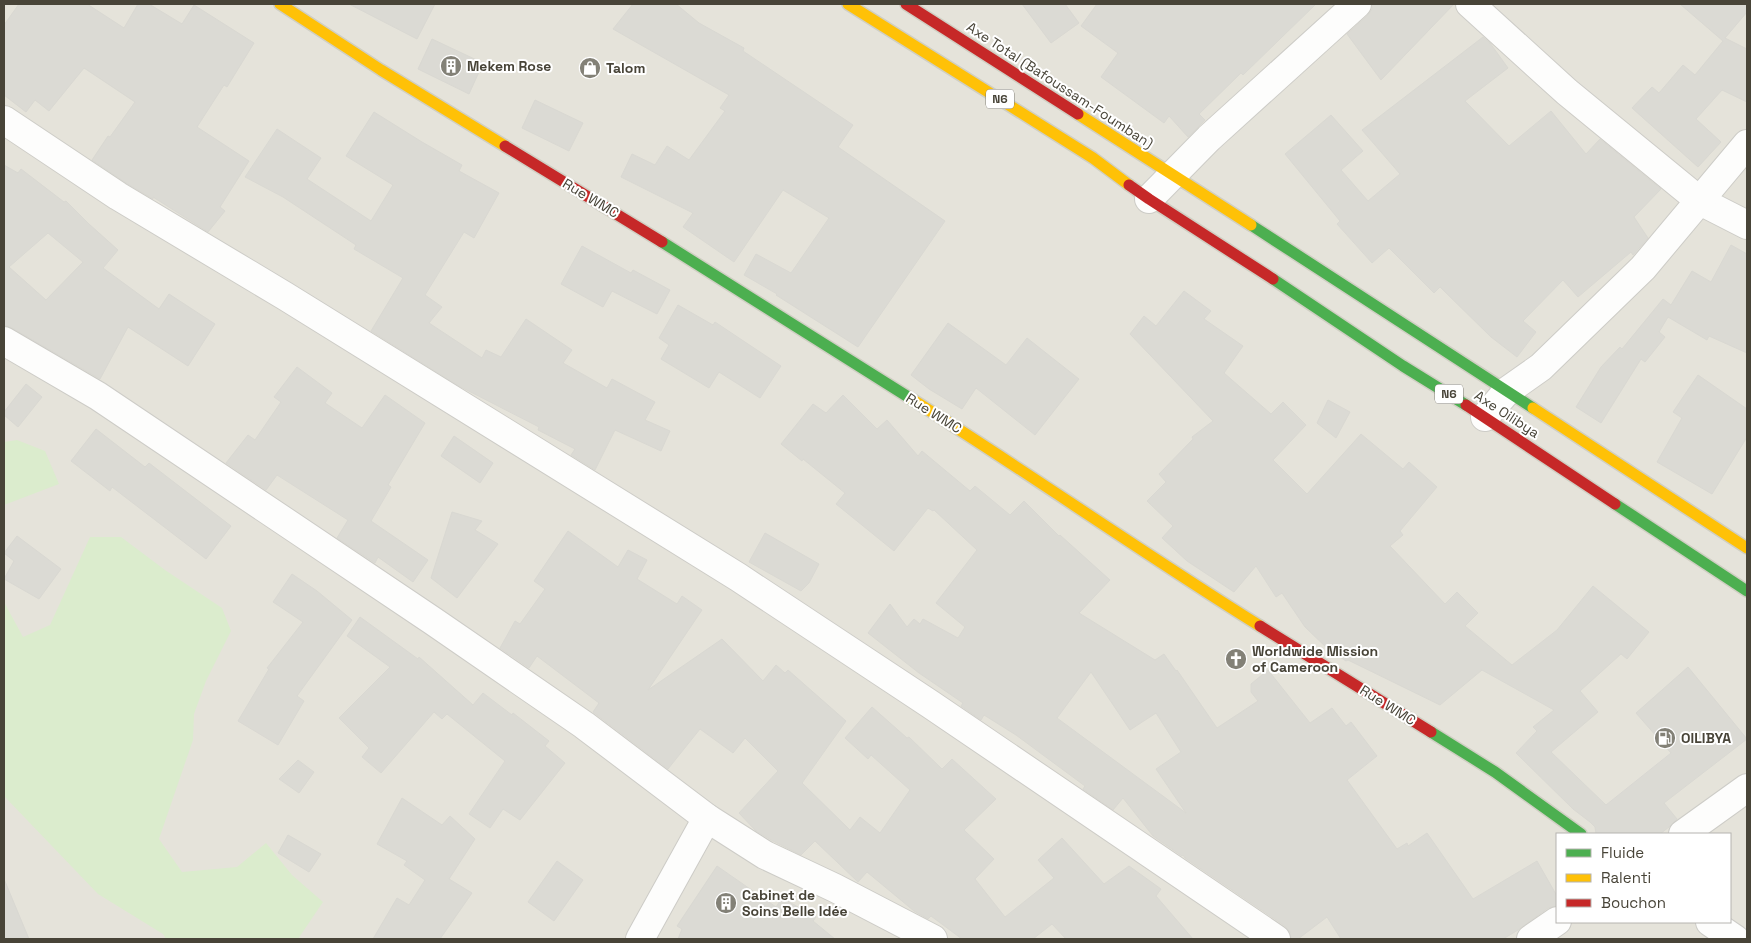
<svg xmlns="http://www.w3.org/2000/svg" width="1751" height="943" font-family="'Space Grotesk',sans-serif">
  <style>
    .residential { fill: #e5e3da; fill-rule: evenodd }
    .green { fill: #dbeccd }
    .building { fill: #dbdad4; stroke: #d9d8d2; fill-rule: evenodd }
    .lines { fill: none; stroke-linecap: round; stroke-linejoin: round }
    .street-casing { stroke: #cdccc7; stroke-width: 30 }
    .fast-casing { stroke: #d0cfc3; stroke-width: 14 }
    .slow-casing { stroke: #d0cfc3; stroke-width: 14 }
    .jam-casing { stroke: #d0cfc3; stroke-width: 14 }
    .street { stroke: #fdfdfc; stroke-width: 28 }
    .fast { stroke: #4caf50; stroke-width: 11 }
    .slow { stroke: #ffc107; stroke-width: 11 }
    .jam { stroke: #c62828; stroke-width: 11 }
    .labels { text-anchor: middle; stroke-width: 4; stroke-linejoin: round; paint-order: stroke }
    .shield { fill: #fff; stroke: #7f7c74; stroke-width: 1 }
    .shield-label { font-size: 12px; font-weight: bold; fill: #484438 }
    .poi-label { font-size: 14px; font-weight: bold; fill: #484438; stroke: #fff; text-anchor: start }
    .street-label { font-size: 14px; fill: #484438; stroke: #fff }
  </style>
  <rect width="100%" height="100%" fill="#f1f1ec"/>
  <path class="residential" d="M4,4H1747V939H4ZM1557,834H1730V922H1557Z"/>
  <g class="green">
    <path d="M17,440L45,451L59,484L4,505V442Z"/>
    <path d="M90,537H121L165,570L222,608L231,631L206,681L194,714L193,740L159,839L182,872L237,867L266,843L292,875L323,902L298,939H166L163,934L98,894L4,796V602L23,637L50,625Z"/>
  </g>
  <g class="building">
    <path d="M19,4H87L124,28L138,4H149L182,24L194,5L254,43L227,87L224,85L197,127L249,161L220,207L225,211L208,232L153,197V199L126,183L92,160L108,136L110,137L135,102L84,68L49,111L35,100L26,112L4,95V25Z"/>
    <path d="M349,4H435L417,39Z"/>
    <path d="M633,4H676L699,23L744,48L743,51L853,125L838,147L945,221L858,347L776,295L777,294L744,275L756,254L791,273L829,218L783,190L734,262L683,227L693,213L621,177L632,154L655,165L667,146L689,160L725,111L720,108L729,95L613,29Z"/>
    <path d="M1022,4H1065L1079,23L1051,43Z"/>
    <path d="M1097,4H1316L1243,75L1241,73L1199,114L1205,120L1188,137L1169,116L1164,123L1101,77L1118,53L1081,26Z"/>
    <path d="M1372,4H1454L1381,80L1347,34L1368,15L1372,9Z"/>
    <path d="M1680,4H1747V12L1725,38L1747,49V102L1722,90L1696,119L1721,142L1698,167L1632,108L1652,87L1659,93L1683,65L1695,75L1723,41Z"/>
    <path d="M1483,37L1490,43L1508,68L1465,101L1509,146L1551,111L1586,154L1600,139L1661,189L1634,217L1648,238L1633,255L1631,252L1578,297L1563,280L1523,321L1536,332L1517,357L1491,337L1440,287L1434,293L1389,248L1372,263L1337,224L1340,221L1285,154L1331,115L1363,151L1341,170L1368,201L1400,174L1362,130Z"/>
    <path d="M432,39L483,63L469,94L418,69Z"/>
    <path d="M535,100L583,123L569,151L522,128Z"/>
    <path d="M374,112L422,142L462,165L459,171L499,193L474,238L464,232L425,295L442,307L429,323L482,358L486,350L501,357L526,319L572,350L563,363L607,388L612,379L655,402L645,420L670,431L661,451L615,430L595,470L571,455L575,449L538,430L539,427L457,385L371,331L403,278L354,249L356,245L283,197L245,177L277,129L321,158L307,179L371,221L393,185L346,156Z"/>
    <path d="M4,165L18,173L21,169L64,202L66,201L89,224L118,250L103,268L159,309L169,294L215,324L188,366L128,327L100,379L12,328L4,325ZM48,233L83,262L46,300L9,267Z"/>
    <path d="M1731,245L1747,254V353L1709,336L1707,340L1668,317L1659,332L1665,337L1645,362L1641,359L1601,423L1576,407L1601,367L1620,347L1622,349L1663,299L1671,305L1692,271L1711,282Z"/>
    <path d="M582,246L631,273L633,270L670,290L657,314L612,291L603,307L561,284Z"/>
    <path d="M1184,291L1211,311L1204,319L1243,346L1224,373L1271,414L1283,402L1306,425L1273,460L1307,494L1361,434L1403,469L1409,462L1437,487L1400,531L1403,535L1390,546L1445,604L1457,592L1478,613L1465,626L1512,665L1557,630L1593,586L1649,632L1627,659L1621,654L1580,691L1598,712L1551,752L1606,805L1671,753L1636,713L1688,667L1747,739L1664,803L1677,819L1669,827L1660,834H1596L1595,827L1590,822L1573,809L1516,753L1537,731L1533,727L1554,710L1482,670L1440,705L1348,660L1346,661L1329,650L1305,627L1282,593L1276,597L1256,566L1234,592L1187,561L1162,538L1173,526L1147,501L1166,482L1159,474L1193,439L1192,437L1213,421L1130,334L1144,316L1156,326Z"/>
    <path d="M678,305L713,325L715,322L781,366L760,398L719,372L709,388L661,359L669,345L659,338Z"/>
    <path d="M948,323L1006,365L1027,338L1079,379L1035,435L976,388L962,409L929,389L911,375Z"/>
    <path d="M297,367L332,393L325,403L362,428L385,395L425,423L388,485L391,487L371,521L428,560L413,582L378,557L375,563L337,538L348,520L277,475L266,490L226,463L248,435L255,440L281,402L274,397Z"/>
    <path d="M1698,375L1747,409V437L1712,494L1657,462L1682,418L1673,412Z"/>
    <path d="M26,384L42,397L18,427L4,415V412Z"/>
    <path d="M843,395L877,429L887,420L918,456L922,451L970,491L975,486L1010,515L1024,501L1059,536L1060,535L1110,580L1079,613L1155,660L1164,654L1176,671L1177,670L1217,728L1258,701L1251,692V684L1268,670L1310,723L1332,708L1346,726L1351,722L1377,756L1347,780L1397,849L1407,843L1408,846L1427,833L1473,899L1537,861L1557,896V906L1548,908L1518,930L1503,939H1341L1327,917L1298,939H1291L1290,932L1285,926L1185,858L1183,855L1182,856L1153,836L1123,798L1113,810L1083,789L1085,786L1016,735L984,715L981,720L961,706L963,703L919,673L868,633L890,604L907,627L914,619L920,624L923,619L958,638L965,627L936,603L977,550L934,510L933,511L928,508L894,551L836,504L845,493L803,459L802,461L781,444L813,404L826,413ZM1091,672L1130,730L1156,713L1181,752L1156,769L1186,813L1057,718Z"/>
    <path d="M1328,400L1350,412L1336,438L1317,423Z"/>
    <path d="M96,429L145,467L149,463L231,526L206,559L112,487L110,491L71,461Z"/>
    <path d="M454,436L493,463L480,483L441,456Z"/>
    <path d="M452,512L482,521L475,530L498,544L457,598L431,578Z"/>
    <path d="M568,531L618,567L628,550L647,560L637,579L677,604L682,596L702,610L648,690L722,639L763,681L776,665L785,673L788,670L846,721L802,783L850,830L860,817L880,833L910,790L871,755L868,759L845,738L872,707L907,738L909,737L942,769L952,759L996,799L964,830L994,859L975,879L1005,917L1054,878L1038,860L1062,838L1104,884L1129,866L1161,889L1156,896L1193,939H1066L1052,924L1033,939H962L931,916L928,919L914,911L867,872L858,882L815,841L801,855L773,841L756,831L739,813L778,771L745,738L733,753L700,729L668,769L593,712L599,703L537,656L529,668L500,648L515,621L520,624L545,589L534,581Z"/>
    <path d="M765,533L819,564L809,583L801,591L749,562Z"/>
    <path d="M17,536L61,569L39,599L4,579L14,561L4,553Z"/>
    <path d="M292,574L317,591L352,620L297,696L304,701L278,745L238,721L269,669L267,668L303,622L273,602Z"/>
    <path d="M360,617L418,659L419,657L473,705L483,693L512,715L513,713L549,741L545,746L565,763L520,820L503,809L490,828L469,814L505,761L447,714L442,719L434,712L381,773L362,757L369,748L339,718L390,667L347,636Z"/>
    <path d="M298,760L314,772L299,793L279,779Z"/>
    <path d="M402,798L442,825L450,816L475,839L449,879L472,893L440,939H373L397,898L409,905L425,880L404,865L407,861L377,844Z"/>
    <path d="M288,835L321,854L309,872L278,853Z"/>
    <path d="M557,861L583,880L554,921L528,902Z"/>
    <path d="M717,866L776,907L782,898L816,917L813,921L835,939H678L682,929L677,926Z"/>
    <path d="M4,879L29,939H4Z"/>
  </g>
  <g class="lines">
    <g class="street-casing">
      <g id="street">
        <path d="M1470,4L1567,92L1700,201L1747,225"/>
        <path d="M4,120L118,196L285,296L738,577L930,704L1276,939"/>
        <path d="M1149,199L1209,138L1357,4"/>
        <path d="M4,341L98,396L433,621L584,725L707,818L765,855L835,888L933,939"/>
        <path d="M1485,417L1507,391L1541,367L1643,268L1747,144"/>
        <path d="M1683,834L1747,788"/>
        <path d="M1710,922L1735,939"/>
        <path d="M640,939L707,818"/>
        <path d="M1531,939L1557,921"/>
      </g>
    </g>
    <g class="fast-casing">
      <g id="fast">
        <path d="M1251,225L1533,408"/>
        <path d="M662,242L913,400"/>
        <path d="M1273,279L1403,366L1466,405"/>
        <path d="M1615,504L1747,591"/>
        <path d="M1431,732L1495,772L1581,834"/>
      </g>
    </g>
    <g class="slow-casing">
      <g id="slow">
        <path d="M280,4L381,70L505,146"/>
        <path d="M848,4L1093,158L1129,185"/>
        <path d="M1078,114L1251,225"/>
        <path d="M913,400C1030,474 1143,553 1260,626"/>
        <path d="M1533,408L1747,548"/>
      </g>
    </g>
    <g class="jam-casing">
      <g id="jam">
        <path d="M906,4L1078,114"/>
        <path d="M505,146L662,242"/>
        <path d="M1129,185L1149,199L1273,279"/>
        <path d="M1466,405L1615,504"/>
        <path d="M1260,626L1431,732"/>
      </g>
    </g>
    <use href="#street" class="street"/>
    <use href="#fast" class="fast"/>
    <use href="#slow" class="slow"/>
    <use href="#jam" class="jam"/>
  </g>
  <defs>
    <g id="building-disc" transform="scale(1.125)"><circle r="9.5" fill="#838177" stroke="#fff"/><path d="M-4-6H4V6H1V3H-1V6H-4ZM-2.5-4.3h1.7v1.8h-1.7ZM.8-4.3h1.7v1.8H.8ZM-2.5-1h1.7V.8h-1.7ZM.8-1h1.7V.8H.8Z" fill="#fff"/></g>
    <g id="shop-disc" transform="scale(1.125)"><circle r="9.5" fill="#838177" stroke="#fff"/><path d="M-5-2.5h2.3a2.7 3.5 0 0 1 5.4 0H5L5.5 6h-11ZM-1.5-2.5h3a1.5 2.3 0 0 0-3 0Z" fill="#fff"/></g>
    <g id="church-disc" transform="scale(1.125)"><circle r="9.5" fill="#838177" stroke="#fff"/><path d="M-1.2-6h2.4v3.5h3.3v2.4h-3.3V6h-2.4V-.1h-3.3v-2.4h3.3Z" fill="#fff"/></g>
    <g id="fuel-disc" transform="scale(1.125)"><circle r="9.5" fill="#838177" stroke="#fff"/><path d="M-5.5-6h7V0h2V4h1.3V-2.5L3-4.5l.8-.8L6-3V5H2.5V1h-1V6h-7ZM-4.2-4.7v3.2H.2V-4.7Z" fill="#fff"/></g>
  </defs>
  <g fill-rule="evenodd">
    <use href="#building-disc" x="451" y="66"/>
    <use href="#shop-disc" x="590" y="68"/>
    <use href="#church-disc" x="1236" y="659"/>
    <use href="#fuel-disc" x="1665" y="738"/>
    <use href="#building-disc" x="726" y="903"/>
  </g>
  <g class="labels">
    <g class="shield">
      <rect x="986" y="89.5" width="28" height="19" rx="4"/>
      <rect x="1435" y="384.5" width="28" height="19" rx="4"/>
    </g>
    <g class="shield-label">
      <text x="1000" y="103">N6</text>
      <text x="1449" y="398">N6</text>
    </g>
    <g class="poi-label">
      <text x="467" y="71">Mekem Rose</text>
      <text x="606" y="73">Talom</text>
      <text x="1252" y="656">Worldwide Mission<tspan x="1252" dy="16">of Cameroon</tspan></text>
      <text x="1681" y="743">OILIBYA</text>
      <text x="742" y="900">Cabinet de<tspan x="742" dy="16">Soins Belle Idée</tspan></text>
    </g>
    <g class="street-label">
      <text transform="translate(1060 85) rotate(33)" y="5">Axe Total (Bafoussam-Foumban)</text>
      <text transform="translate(591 198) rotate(31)" y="5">Rue WMC</text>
      <text transform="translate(934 413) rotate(32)" y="5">Rue WMC</text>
      <text transform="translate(1507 414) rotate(33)" y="5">Axe Oilibya</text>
      <text transform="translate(1388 705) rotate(32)" y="5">Rue WMC</text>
    </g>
  </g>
  <rect width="1751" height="943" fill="none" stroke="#484438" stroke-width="10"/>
  <rect x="1556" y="833" width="175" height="90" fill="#ffffff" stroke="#b6b4af"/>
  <rect x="1566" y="849" width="25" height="8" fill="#4caf50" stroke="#b6b4af"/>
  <text x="1601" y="858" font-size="15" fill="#484438">Fluide</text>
  <rect x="1566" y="874" width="25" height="8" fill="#ffc107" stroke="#b6b4af"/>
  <text x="1601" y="883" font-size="15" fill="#484438">Ralenti</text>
  <rect x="1566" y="899" width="25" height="8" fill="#c62828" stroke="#b6b4af"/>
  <text x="1601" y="908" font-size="15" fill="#484438">Bouchon</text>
</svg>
